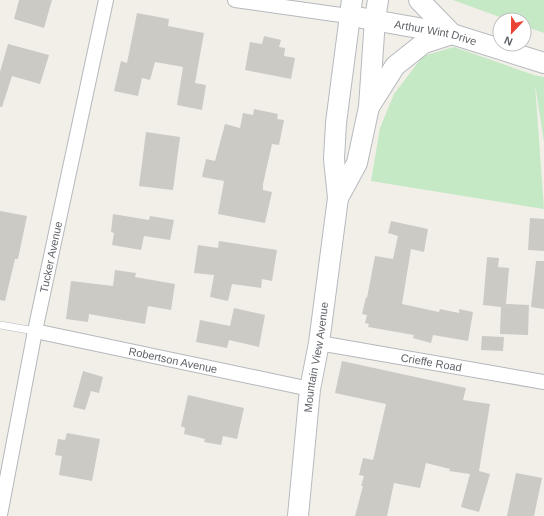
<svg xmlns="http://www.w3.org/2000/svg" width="544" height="516" font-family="Arial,sans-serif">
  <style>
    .green { fill: #c5e8c5 }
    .building { fill: #cccac5 }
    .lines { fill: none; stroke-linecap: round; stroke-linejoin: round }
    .lane-casing { stroke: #b5b8bc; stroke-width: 8 }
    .street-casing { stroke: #b5b8bc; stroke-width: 16 }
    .secondary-casing { stroke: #b6babf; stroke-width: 22 }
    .lane { stroke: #fff; stroke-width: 7 }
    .street { stroke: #fff; stroke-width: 14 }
    .secondary { stroke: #fff; stroke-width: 20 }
    .labels { text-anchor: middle; stroke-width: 4; stroke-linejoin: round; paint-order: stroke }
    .street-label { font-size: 11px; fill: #5f6368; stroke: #fff }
  </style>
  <rect width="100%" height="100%" fill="#f1efe8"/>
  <g class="green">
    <path d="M453,0H544V33L524,26V20H508Z"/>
    <path d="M454,47L534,75L544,77V142L535,84L544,209L371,181L380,128L394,94L423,56Z"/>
  </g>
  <g class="building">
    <path d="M19,0H52L44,28L14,19Z"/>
    <path d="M137,13L169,19L168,26L204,33L195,83L206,85L202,110L177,105L183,67L155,62L150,80L142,78L138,96L114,91L121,61L127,63Z"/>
    <path d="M264,36L281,40L279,47L285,48L284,56L295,58L291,79L245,70L250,42L262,44Z"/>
    <path d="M8,44L49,55L40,84L12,76L2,107H0V72Z"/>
    <path d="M254,109L278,114L277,119L284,120L279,145L272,144L263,184V190L272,192L265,223L218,214L224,181L202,177L206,159L215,161L225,124L240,128L243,113L253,115Z"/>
    <path d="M146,132L180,137L173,190L139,186Z"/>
    <path d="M0,211L27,216L18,259H15L5,301L0,300Z"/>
    <path d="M113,214L149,220L150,216L174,220L170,240L144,236L141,250L112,245L114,233L111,232Z"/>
    <path d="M530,218L544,219V251L528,250Z"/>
    <path d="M391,221L428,229L424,252L411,249L402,304L439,312L440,309L459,313V309L473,312L468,341L433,335L431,343L413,338L414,335L368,327L369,324L365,323L367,315L362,314L366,297L367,298L375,256L393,259L398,236L388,233Z"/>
    <path d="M219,241L277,250L272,281L262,279L261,288L232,284L228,301L210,297L214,275L194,273L198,245L218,248Z"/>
    <path d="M487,257L499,258L498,267L509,268L506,304L529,305L528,335L500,334L501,307L483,305Z"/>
    <path d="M536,261H544V309L531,307Z"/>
    <path d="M115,270L136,273L135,277L175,284L171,310L148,306L145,324L89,314L88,322L66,319L71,281L113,286Z"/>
    <path d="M234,308L265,315L259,347L229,340L227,348L196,342L200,320L230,326Z"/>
    <path d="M482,336L504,337L503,351L481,350Z"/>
    <path d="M342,361L466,388L463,400L490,404L479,471L490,474L479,512L461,507L470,474L449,471L450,469L426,463L420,488L394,483L387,516H355L363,486H361L364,476L359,475L363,458L373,460L386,404L335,393Z"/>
    <path d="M83,371L103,377L99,393L91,391L85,410L73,407Z"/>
    <path d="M188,395L244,408L237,439L223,436L221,445L204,442L205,439L184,434L185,428L181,426Z"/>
    <path d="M67,433L100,439L92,481L59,475L62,456L55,455L58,439L65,440Z"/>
    <path d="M516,473L542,478L534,516H507Z"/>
  </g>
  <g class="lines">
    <g class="lane-casing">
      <path id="lane" d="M0,325L35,331"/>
    </g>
    <g class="street-casing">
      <g id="street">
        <path d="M235,0L348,16"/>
        <path id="s1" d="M35,331L310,389"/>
        <path id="s2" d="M319,343L544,382"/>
        <path id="s3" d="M0,515L35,331L106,0"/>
      </g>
    </g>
    <g class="secondary-casing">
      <g id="secondary">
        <path id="s4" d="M362,18L452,34L544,63"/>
        <path d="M371,104L395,66L424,43L452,34L419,0"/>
        <path d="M338,198L357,163L369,107L375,19L378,0"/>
        <path id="s5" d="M298,516L310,389L319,343L338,198L334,159L336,123L352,0"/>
      </g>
    </g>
    <use href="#lane" class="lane"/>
    <use href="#street" class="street"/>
    <use href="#secondary" class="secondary"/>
  </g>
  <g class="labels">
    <g class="street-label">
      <text dy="4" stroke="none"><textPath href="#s4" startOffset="75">Arthur Wint Drive</textPath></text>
      <text dy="4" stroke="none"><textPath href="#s3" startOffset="263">Tucker Avenue</textPath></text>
      <text dy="4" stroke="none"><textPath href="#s5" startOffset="160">Mountain View Avenue</textPath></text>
      <text dy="4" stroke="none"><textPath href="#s1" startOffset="141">Robertson Avenue</textPath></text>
      <text dy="4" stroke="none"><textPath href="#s2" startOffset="114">Crieffe Road</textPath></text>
    </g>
  </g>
  <g transform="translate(512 32) rotate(202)"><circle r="19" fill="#ffffff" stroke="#bfc1c3"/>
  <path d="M0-3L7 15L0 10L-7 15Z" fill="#ea4335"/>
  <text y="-6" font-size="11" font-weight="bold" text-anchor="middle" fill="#5f6368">N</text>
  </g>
</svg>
